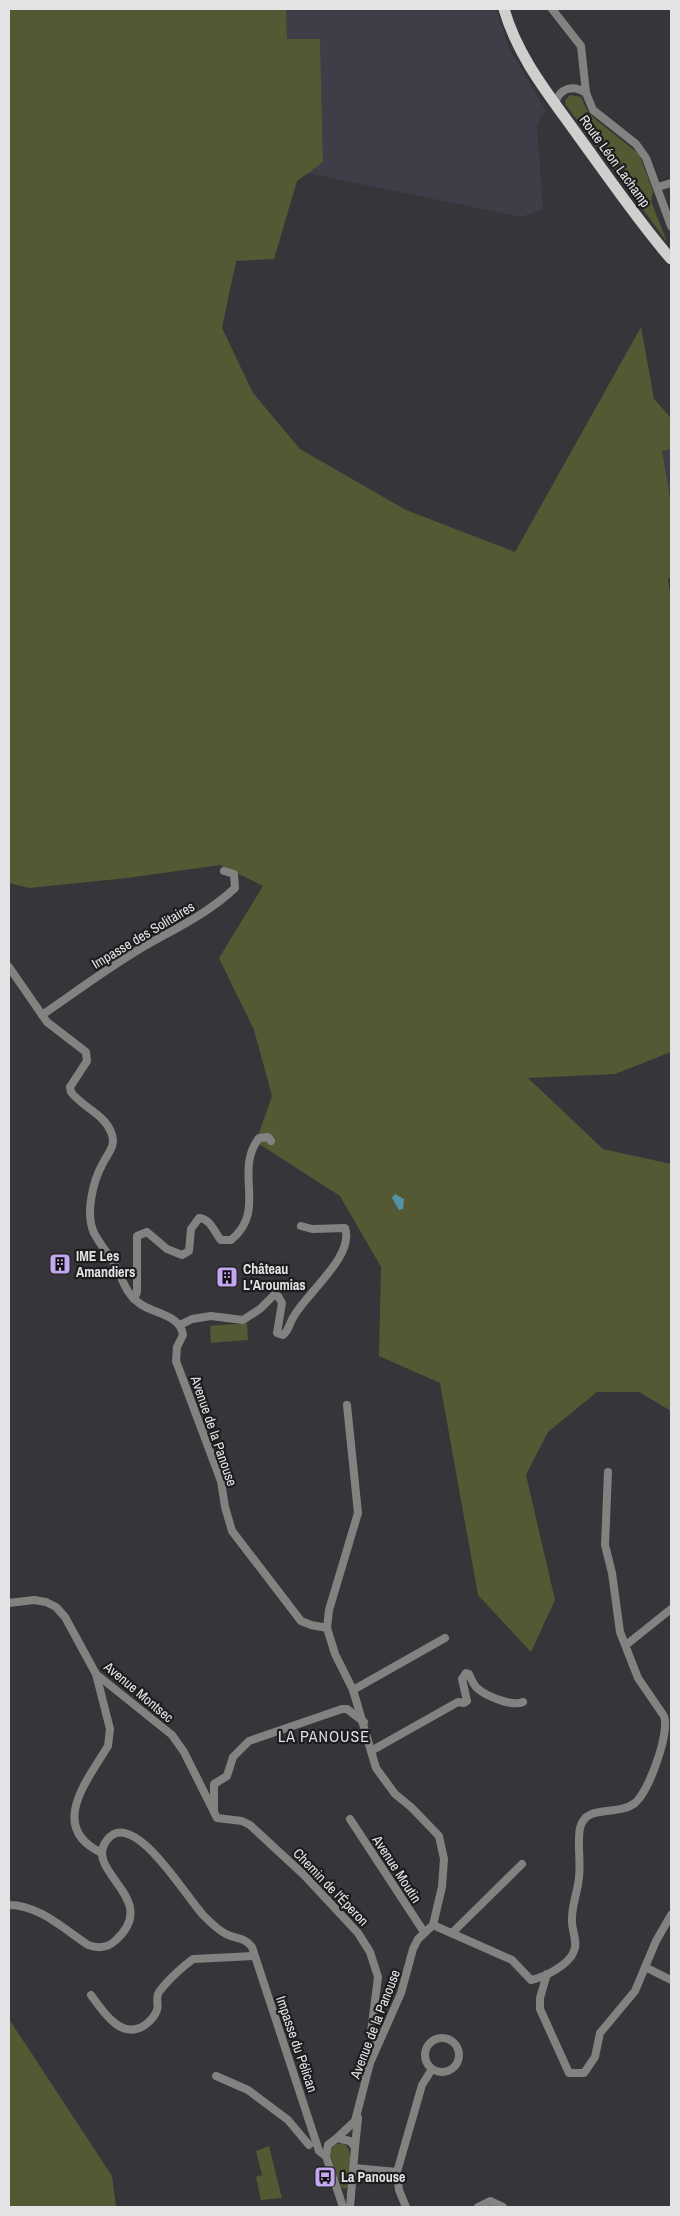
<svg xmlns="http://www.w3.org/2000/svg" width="680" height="2216" font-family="'Archivo Narrow',sans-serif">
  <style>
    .built { fill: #3f3e48 }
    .green { fill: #545934 }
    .water { fill: #5192a5 }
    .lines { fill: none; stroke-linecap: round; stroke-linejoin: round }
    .street { stroke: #828381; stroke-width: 8 }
    .primary { stroke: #cdd0cd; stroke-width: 11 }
    .labels { text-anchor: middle; stroke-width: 4.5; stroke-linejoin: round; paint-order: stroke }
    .street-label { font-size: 14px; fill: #e3e3e5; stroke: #1d1d1f }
    .poi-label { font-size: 14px; font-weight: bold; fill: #e3e3e5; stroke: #1d1d1f; text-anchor: start }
    .quarter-label { font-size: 16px; letter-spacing: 1px; fill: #dfdfe4; stroke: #1d1d1f }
  </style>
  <rect width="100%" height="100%" fill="#363539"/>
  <g class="built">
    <path d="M286,9H496L509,48L546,111L541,115L537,128L543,209L521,217L307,173L323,162L320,39H287Z"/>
    <path d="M671,449V502L662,451Z"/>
  </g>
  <g class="green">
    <path d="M9,9H286L287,39H320L323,162L297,181L274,259L236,261L222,328L253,393L300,449L406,510L515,552L641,327L654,399L671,418V449L662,451L671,502V577L668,579L671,599V1052L615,1074L528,1078L603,1149L671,1164V1411L639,1392H597L548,1432L526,1475L555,1600L531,1652L478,1595L440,1383L379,1356L381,1267L340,1196L256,1142L272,1096L254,1030L219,958L263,886L220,865L127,878L29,888L9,883Z"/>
    <path d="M570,95L581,97L588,112L595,119L639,154L653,191L651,201L667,242L566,105L565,101Z"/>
    <path d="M247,1323L248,1340L211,1343L210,1326Z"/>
    <path d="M9,2019L112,2176L116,2207H9Z"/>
    <path d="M343,2143C355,2150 349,2174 348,2186L345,2189L341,2187L330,2153L334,2145Z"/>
    <path d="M269,2146L282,2198L261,2200L256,2177L262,2175L256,2151Z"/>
  </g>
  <path class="water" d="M395,1194L404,1199L403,1209L399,1210L392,1198Z"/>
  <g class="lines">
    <g class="street">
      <path d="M552,9L581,46L586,93L593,110L636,144L646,158L671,226"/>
      <path d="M555,103C560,88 573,84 586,93"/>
      <path d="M658,187L671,183"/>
      <path d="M9,967L47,1022L86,1052L87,1061L70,1087L71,1092C82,1107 104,1114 111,1132C117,1145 108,1153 103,1163C93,1181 85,1213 94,1233C100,1244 108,1254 115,1265C123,1279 125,1293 139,1303C153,1314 180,1314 183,1335L177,1347L176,1361L221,1481L225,1507L232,1531L301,1621L311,1625L327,1628L335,1654L353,1690L376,1768L395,1794L411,1807L439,1836L444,1859L442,1887L433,1925L418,1939L413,1949L401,1993L370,2063L355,2121L337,2138"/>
      <path d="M42,1015C74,993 105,970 138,950C172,930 205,916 235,888L234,874L224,871"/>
      <path d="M134,1299L137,1292V1236L147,1232L167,1249L182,1255L189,1251L191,1229L199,1218C211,1219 214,1232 221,1240H231C268,1210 233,1172 259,1138L268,1137L271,1141"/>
      <path d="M180,1325L192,1319L211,1316L243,1320L260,1309L274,1295L278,1296L282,1303L277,1333L283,1335C290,1329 289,1323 294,1316C307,1293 355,1255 345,1228L312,1229L301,1226"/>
      <path d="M9,1603L34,1600L46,1602L56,1607L65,1617L96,1674L172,1735L184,1752L217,1818L242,1821L250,1825L304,1875L358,1933L370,1952L378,1977L371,2032L377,2045"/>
      <path d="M327,1628L329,1610L358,1513L347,1405"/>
      <path d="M626,1645L671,1609"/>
      <path d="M96,1674L110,1729L108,1746C86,1782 48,1828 102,1853"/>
      <path d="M353,1690L445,1638"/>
      <path d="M371,1751L458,1702L464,1703L467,1701L462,1679L466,1673L469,1674C471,1679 473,1684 477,1688C486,1696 512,1707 523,1702"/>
      <path d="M214,1812V1784L227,1776L233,1757L249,1741L342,1709H347L364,1722"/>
      <path d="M350,1819L424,1932"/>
      <path d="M9,1905C39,1905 64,1929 88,1945C99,1949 108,1948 116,1940C162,1898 82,1872 107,1840C134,1805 190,1904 205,1917C211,1923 218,1930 226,1934C235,1939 245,1937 252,1947L319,2151L326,2156"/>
      <path d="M433,1925L512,1960L531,1980C545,1977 569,1965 574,1951C578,1942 572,1931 572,1922C571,1906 578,1892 579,1877C581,1861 577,1844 580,1828C586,1803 617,1817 635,1803C649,1791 670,1733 664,1716L638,1678L620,1632L612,1573L605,1545L608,1472"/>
      <path d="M452,1933L522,1864"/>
      <path d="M645,1967L671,1980"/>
      <path d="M547,1974L540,1998V2009L569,2073H584L595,2057L600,2033L635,1991L656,1941L671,1915"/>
      <path d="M91,1995C103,2012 122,2041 145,2025C149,2022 155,2016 157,2010C159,2004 155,1998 159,1992C167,1981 182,1967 193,1959L254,1956"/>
      <circle cx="442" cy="2055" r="17"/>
      <path d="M216,2076L248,2090L288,2120L309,2145"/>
      <path d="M355,2147L358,2118"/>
      <path d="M354,2168L397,2172"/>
      <path d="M343,2207L326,2156L328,2145L337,2138L350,2141L355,2147L350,2207"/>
      <path d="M406,2207L399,2190L397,2172L422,2085L432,2069"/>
      <path d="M478,2207L490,2201L503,2207"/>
    </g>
    <path class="primary" d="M504,9C518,58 550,96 579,137C609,178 638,221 671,259"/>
  </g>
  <defs>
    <g id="building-square" transform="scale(1.125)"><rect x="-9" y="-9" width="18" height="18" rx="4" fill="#c5a6f0" stroke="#1d1d1f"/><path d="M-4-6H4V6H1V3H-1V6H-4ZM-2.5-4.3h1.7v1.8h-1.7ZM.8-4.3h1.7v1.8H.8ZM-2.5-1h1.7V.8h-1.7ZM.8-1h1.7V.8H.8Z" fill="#111"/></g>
    <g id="bus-square" transform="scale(1.125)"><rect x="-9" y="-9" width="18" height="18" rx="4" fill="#c5a6f0" stroke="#1d1d1f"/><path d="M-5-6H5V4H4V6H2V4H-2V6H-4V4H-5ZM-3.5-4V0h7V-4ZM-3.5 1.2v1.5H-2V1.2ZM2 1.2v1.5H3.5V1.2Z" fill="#111"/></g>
  </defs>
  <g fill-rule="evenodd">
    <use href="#building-square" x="60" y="1264"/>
    <use href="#building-square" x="227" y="1277"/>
    <use href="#bus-square" x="325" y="2177"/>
  </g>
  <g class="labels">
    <g class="street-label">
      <text transform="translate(615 161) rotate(54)" y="5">Route Léon Lachamp</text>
      <text transform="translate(143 935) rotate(-31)" y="5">Impasse des Solitaires</text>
      <text transform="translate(214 1431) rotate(71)" y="5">Avenue de la Panouse</text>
      <text transform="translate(139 1692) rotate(40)" y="5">Avenue Montsec</text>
      <text transform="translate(397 1869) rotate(57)" y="5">Avenue Moutin</text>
      <text transform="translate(331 1887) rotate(46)" y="5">Chemin de l'Éperon</text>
      <text transform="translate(375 2024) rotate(-69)" y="5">Avenue de la Panouse</text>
      <text transform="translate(297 2044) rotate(71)" y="5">Impasse du Pélican</text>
    </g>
    <g class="poi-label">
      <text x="76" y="1261">IME Les<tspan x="76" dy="16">Amandiers</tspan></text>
      <text x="243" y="1274">Château<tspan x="243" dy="16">L'Aroumias</tspan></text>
      <text x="341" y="2182">La Panouse</text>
    </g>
    <g class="quarter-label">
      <text x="324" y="1742">LA PANOUSE</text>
    </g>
  </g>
  <rect width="680" height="2216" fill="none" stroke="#e3e3e5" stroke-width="20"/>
</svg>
